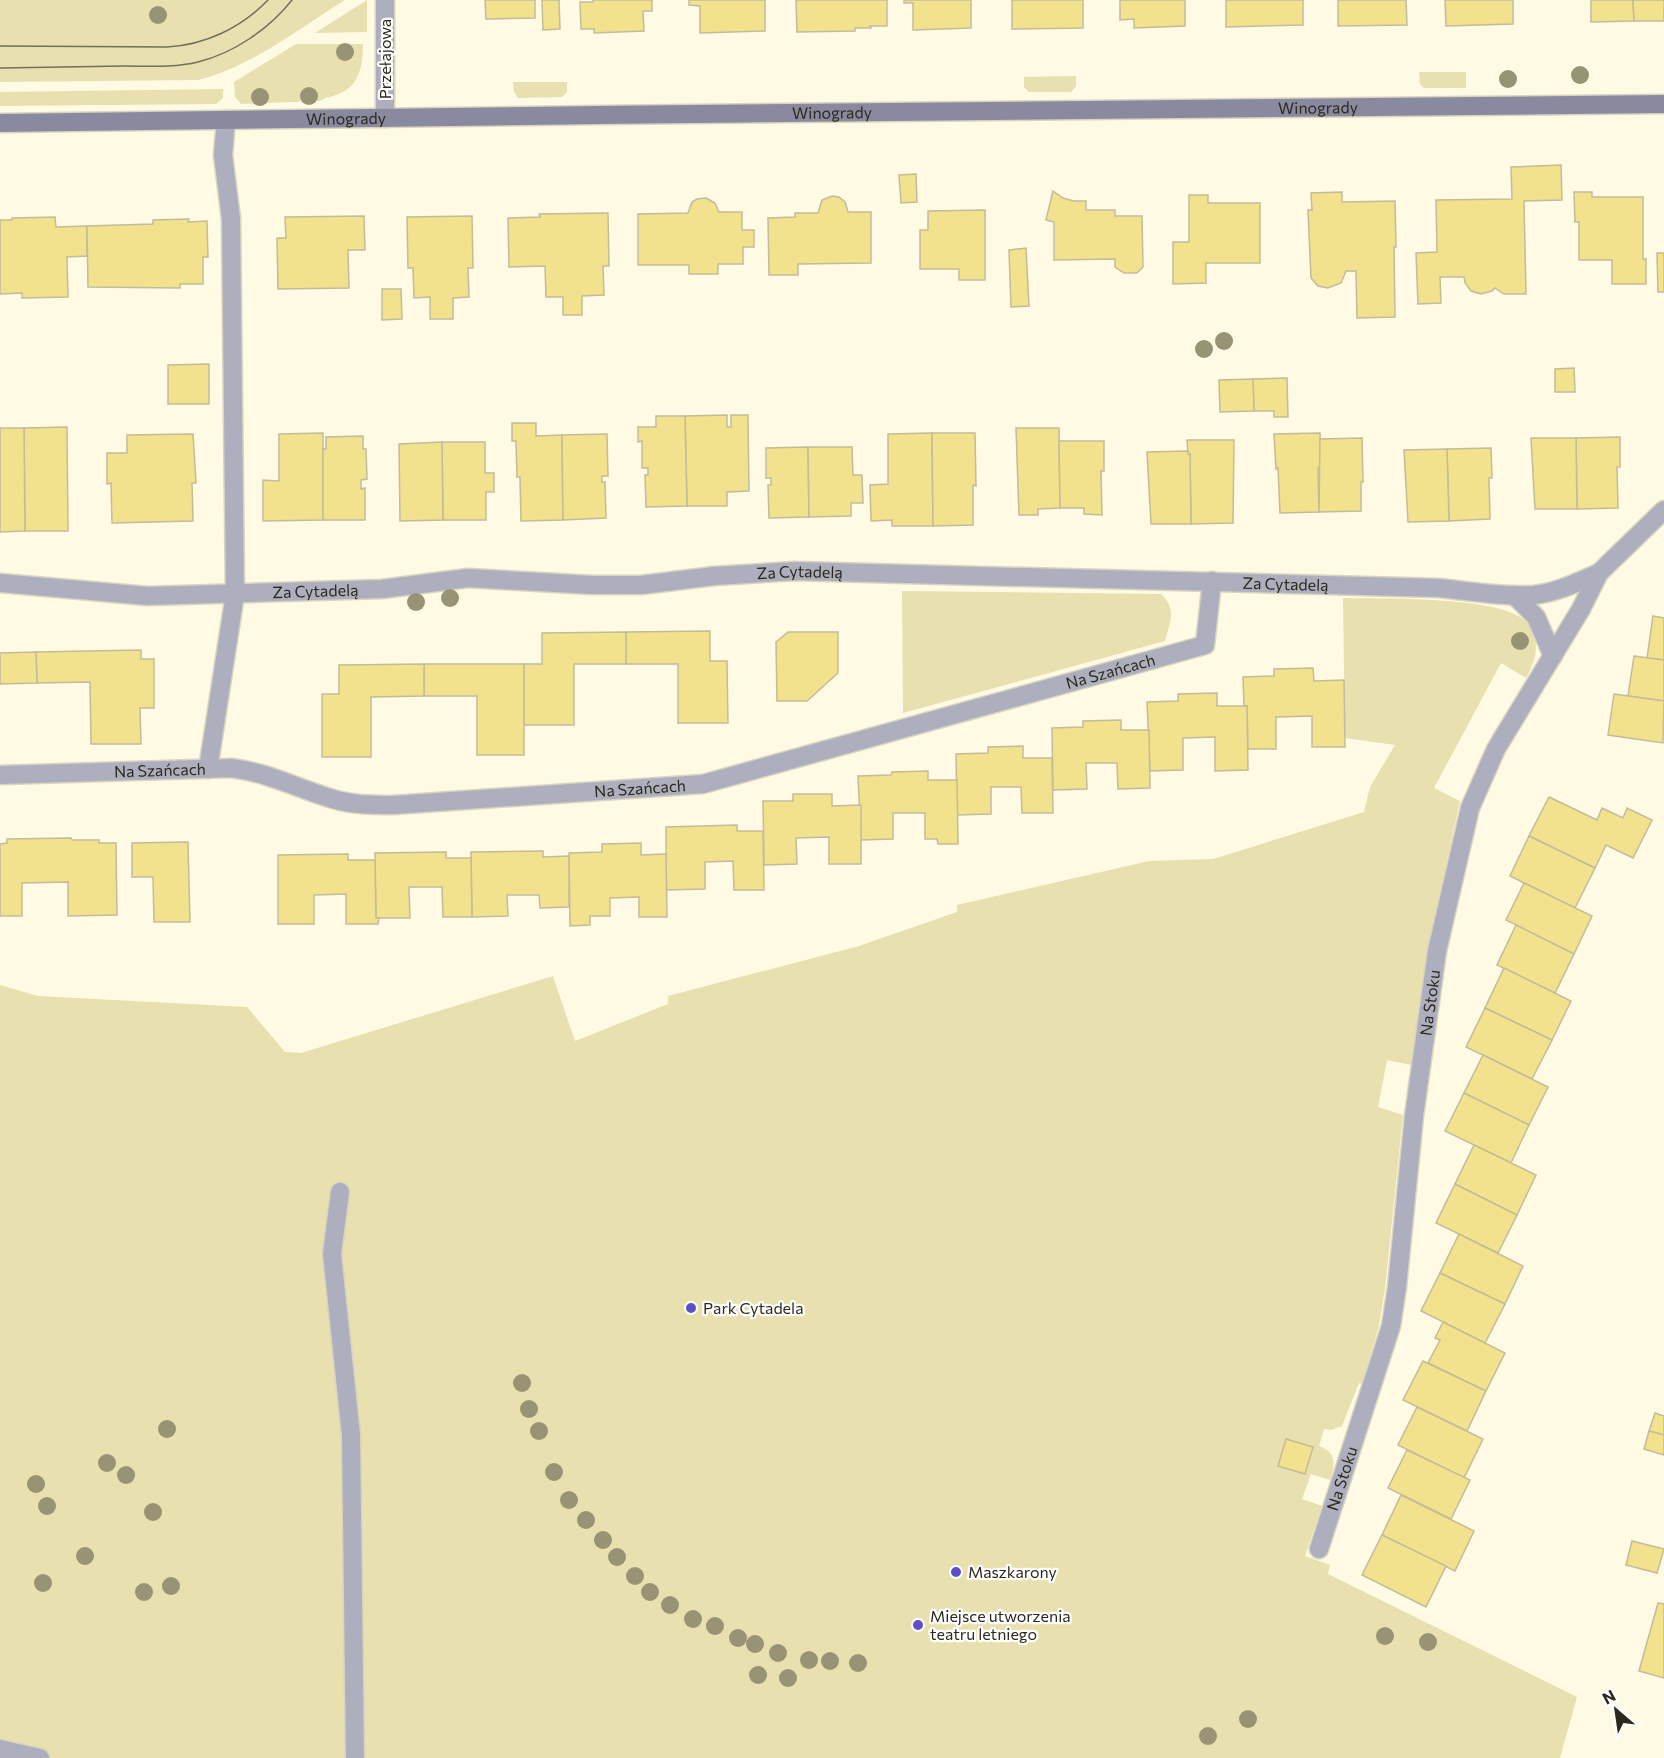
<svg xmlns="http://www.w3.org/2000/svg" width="1664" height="1758" font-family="Commissioner,sans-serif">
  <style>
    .green { fill: #e9e0af }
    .building { fill: #f2e18d; stroke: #c3bc99; stroke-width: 1.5 }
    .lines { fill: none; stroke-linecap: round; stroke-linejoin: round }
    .lane-casing { stroke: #d8d4c0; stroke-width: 21 }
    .street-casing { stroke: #d8d4c0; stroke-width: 21 }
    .secondary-casing { stroke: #d8d4c0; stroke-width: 21 }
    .lane { stroke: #adafbe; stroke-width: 18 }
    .street { stroke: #adafbe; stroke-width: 18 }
    .secondary { stroke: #898aa0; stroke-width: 18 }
    .tram { stroke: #716f5e; stroke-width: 1.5 }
    .tree { fill: #999375 }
    .poi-dot { fill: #5b50c8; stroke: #fff; stroke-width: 2 }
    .labels { text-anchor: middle; stroke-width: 4.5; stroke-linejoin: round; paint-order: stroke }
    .street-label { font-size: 16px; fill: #2b291b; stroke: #fff }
    .poi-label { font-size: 16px; fill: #2b291b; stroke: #fff; text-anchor: start }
  </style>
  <rect width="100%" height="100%" fill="#fefae4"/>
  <g class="green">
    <path d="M0,0H345C300,28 249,68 198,80L0,82Z"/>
    <path d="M367,0V32L315,33Z"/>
    <path d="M296,44H363C363,64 360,86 338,94C332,97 326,97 320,101L241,104L235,97L234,82Z"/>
    <path d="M1419,72H1466V88H1424L1420,84Z"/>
    <path d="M1076,76V86L1071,92H1029L1024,87V77Z"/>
    <path d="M513,82H567V92L562,97L518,98L514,92Z"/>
    <path d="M223,89V98L216,104L0,106V92Z"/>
    <path d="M902,591L1161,594C1177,609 1170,622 1165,641L903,713Z"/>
    <path d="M1343,598C1381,599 1498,596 1524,620C1542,637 1537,659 1526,678L1501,663L1434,788L1460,801L1428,948L1411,1065L1387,1060L1378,1107L1403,1115L1385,1289L1379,1326L1362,1384L1359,1383L1342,1426L1331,1430L1324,1429L1319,1446C1337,1452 1335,1465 1330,1480L1311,1474L1302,1499L1322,1506L1305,1556L1330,1565L1328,1574L1577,1697L1560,1758H0V985L38,996L247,1007L285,1052L301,1053L553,976L575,1041L668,1004V996L859,946L957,912V905L1149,861L1213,859L1364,812L1370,787L1395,745L1345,738Z"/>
  </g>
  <g class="building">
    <path d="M485,0H535V18L486,19Z"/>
    <path d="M542,0H559L560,29L543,30Z"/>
    <path d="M593,0H652V11H643L644,31L594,33V29H581L580,2H593Z"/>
    <path d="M689,0H765V31L700,33V6L689,5Z"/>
    <path d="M796,0H887V26H870L871,28H855V31L797,32Z"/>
    <path d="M904,0H971V28L913,30V3H904Z"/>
    <path d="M1012,0H1083V28L1012,29Z"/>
    <path d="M1120,0H1185V26L1134,28V19L1120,20Z"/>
    <path d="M1226,0H1303V25L1226,27Z"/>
    <path d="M1338,0H1406L1407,25L1338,26Z"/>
    <path d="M1445,0H1513V24L1446,26Z"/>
    <path d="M1591,0H1633L1634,21L1591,22Z"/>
    <path d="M1633,0H1664V21H1634Z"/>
    <path d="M1561,165L1562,200L1524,201L1526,294H1504L1495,288L1492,291L1481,294L1471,291L1465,283L1464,277H1440L1441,303L1418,304L1416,253L1437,252L1436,200L1512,199L1511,167Z"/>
    <path d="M916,174L917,202L901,203L899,175Z"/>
    <path d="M1053,191L1063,198L1074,201H1086V210H1115V216H1142L1143,267L1137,273H1124L1115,267V259L1054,260V222L1046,220Z"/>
    <path d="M1342,192V202L1395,201L1396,247H1394L1395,317L1357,318L1356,271H1346L1341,283L1328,288L1318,286L1311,278L1308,210H1312L1311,193Z"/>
    <path d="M1574,192H1592V197H1643V259H1646V284H1612V260H1579V222H1575Z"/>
    <path d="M1189,195H1208V203H1260V263H1206V283L1173,284V242H1189Z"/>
    <path d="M832,196L839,197L845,202L848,212H871V263L798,264V275H769L768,218L795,217V213H818L822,200Z"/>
    <path d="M706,198L715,203L719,212H742V230H754V247H743V264H718V274H689V265H638V214L688,213L692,202L697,199Z"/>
    <path d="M985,210V280H959V269H920V230H928V211Z"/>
    <path d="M608,213L609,266H603L604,295L582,296V315H563V297H546L545,266L509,267L508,218L540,217L539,214Z"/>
    <path d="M364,216L365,250H348L349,288L278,289L277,238H286L285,217Z"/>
    <path d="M472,216L473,268H468L469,297L453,298V319H430V297L414,298L413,268H408L407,217Z"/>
    <path d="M55,217L56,227L87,226V256L67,257L68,297L22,298V293L0,294V220H12V218Z"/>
    <path d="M189,219L188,222L207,221L208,257H203V284H180V288L88,287L87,226L153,224V220Z"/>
    <path d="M1026,248L1029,306L1011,307L1009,250Z"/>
    <path d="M1657,253H1664V292H1658Z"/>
    <path d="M382,289H401L402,319L382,320Z"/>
    <path d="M209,364V404H168V365Z"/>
    <path d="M1574,368L1575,392H1555V369Z"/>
    <path d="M1287,378L1288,417H1274V411H1254L1253,379Z"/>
    <path d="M1253,379L1254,411L1220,412L1219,380Z"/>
    <path d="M727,415V427H731V415H748L749,491L727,492V506H687L685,416Z"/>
    <path d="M656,416H685L687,506L646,507L645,475H648V468H642V441L638,442V427H656Z"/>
    <path d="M512,423H536V436L562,435L563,520L521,521L520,477H517L516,441H512Z"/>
    <path d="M67,427L68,531H25L24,428Z"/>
    <path d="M0,428H24L25,531L0,532Z"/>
    <path d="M1016,428H1059L1060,508L1038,509V515H1019Z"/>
    <path d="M323,433V520L263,521V480L279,481V434Z"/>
    <path d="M932,433L933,526H892V520L871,521L870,485L888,484V434Z"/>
    <path d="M932,433H975L976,486L973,485V525L933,526Z"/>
    <path d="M1320,433L1321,468H1318L1319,512L1280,513L1278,468L1276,469L1274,434Z"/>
    <path d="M193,434L196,483H192L193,521L112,523L111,483L107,484V453H127V435Z"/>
    <path d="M607,434L608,476H602V482H605L606,518L563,520L562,435Z"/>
    <path d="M363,436V449H366L367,479L361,480V489L365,488V520H323V449H326V437Z"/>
    <path d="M1620,437V467H1617L1618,508L1577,509L1576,438Z"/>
    <path d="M1362,438L1363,482H1361V511L1319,512L1320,439Z"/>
    <path d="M1531,438H1576L1577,509H1535Z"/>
    <path d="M1187,440H1234L1233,523L1191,524L1190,454H1188Z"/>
    <path d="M1059,441H1104V471H1101L1102,515L1084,514V508H1060Z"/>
    <path d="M442,442H485V473H494V492H486V520H443Z"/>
    <path d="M442,442L443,520L400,521L399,444Z"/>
    <path d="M808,447L809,517L769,518L768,485H771V478H766V448Z"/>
    <path d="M808,447H852L853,475H862L863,503H851V516L809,517Z"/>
    <path d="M1491,448L1492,478H1489L1490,519L1449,521L1447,449Z"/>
    <path d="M1447,449L1449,521L1408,522L1404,450Z"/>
    <path d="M1188,451V454H1190L1191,524H1151L1147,452Z"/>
    <path d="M1653,616L1664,618V660L1647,658Z"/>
    <path d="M710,631V661H727L728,723H678V664H626V632Z"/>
    <path d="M626,632V664H574V725H524V664H542V633Z"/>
    <path d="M788,632H838V673L807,701H777L776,642Z"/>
    <path d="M141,650V659H154V708H140L141,744H91L90,682L37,683L36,652Z"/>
    <path d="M36,652L37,683L0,684V653Z"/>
    <path d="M1634,656L1664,660V701L1628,696Z"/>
    <path d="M424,664H524V755H477V696H424Z"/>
    <path d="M424,664V696L371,697V757H322V694H339V665Z"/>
    <path d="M1313,668L1314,681L1344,680L1345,747H1312V716L1276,717V749H1248L1247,706H1244L1243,677L1274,676V669Z"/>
    <path d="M1217,693V706H1247L1248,770L1215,771V737L1183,738V770L1150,771L1147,702L1178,701V694Z"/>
    <path d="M1614,694L1664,701L1663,743L1608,735Z"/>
    <path d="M1121,720V730H1149L1150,788L1118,789L1117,763H1086L1087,789L1053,790L1052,728L1083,727V721Z"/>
    <path d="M1023,746V758H1052L1053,813H1022L1021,787H991V814L957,815L956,754L988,753V747Z"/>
    <path d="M928,771V780H957L958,844H938L937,839H925V813H893V839L861,840L858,776L891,775L892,772Z"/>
    <path d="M793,794H832V806L861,805V864H829V837L796,838L797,864L764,865L763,801H793Z"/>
    <path d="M1549,797L1597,820L1602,808L1623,818L1627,808L1652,820L1633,858L1606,845L1595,868L1529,836Z"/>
    <path d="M737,825V831H763L764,890H734L733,861L705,862V889L666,890V827Z"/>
    <path d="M1529,836L1595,868L1575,908L1510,876Z"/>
    <path d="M71,838L72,840H99V843H116L117,915L68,916V882L22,883V916H0V844L7,843V839Z"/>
    <path d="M188,842L190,922H154L153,877H132V843Z"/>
    <path d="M641,843V855L666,854L667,917H639V897L610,898V916H590V925L570,926L569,853L602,852V844Z"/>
    <path d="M543,851V857L569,856V907L540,908L539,895H507L508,916L472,917L471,852Z"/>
    <path d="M446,852V858H471L472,917H443L442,887H409L410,918H376L375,853Z"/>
    <path d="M348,854V860H375L376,918H379L378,924H346V894L314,895V924H278V855Z"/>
    <path d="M1524,883L1592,916L1574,954L1506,920Z"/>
    <path d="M1516,925L1574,954L1555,993L1497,965Z"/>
    <path d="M1504,968L1571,1001L1552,1040L1485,1008Z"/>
    <path d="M1485,1008L1552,1040L1532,1079L1466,1047Z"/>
    <path d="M1483,1055L1548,1087L1529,1125L1464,1093Z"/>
    <path d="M1464,1093L1529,1125L1511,1163L1445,1131Z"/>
    <path d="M1474,1145L1536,1175L1517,1215L1455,1184Z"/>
    <path d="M1455,1184L1517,1215L1498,1253L1436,1223Z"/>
    <path d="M1459,1234L1523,1266L1505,1304L1440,1273Z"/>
    <path d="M1440,1273L1505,1304L1485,1343L1421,1311Z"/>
    <path d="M1443,1322L1505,1353L1486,1391L1428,1363L1440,1340L1435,1338Z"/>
    <path d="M1423,1361L1486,1391L1467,1431L1403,1400Z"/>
    <path d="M1417,1407L1483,1439L1464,1478L1398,1445Z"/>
    <path d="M1655,1413L1664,1416V1435L1649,1431Z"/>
    <path d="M1649,1431L1664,1435V1455L1644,1449Z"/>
    <path d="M1286,1439L1313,1447L1305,1474L1278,1466Z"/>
    <path d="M1407,1450L1470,1480L1451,1519L1388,1488Z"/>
    <path d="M1401,1495L1474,1531L1455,1571L1382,1535Z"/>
    <path d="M1382,1535L1446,1566L1426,1607L1362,1575Z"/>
    <path d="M1632,1541L1664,1549L1657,1573L1626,1565Z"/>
    <path d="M1658,1603L1664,1604V1678L1639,1671Z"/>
  </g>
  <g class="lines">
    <g class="lane-casing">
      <g id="lane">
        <path d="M1514,595L1536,617L1553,656"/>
        <path d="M208,769L235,594L231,219L223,155L226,120"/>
      </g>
    </g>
    <g class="street-casing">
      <g id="street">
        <path d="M385,118V0"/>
        <path id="s1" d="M0,583L148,596L382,589L468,578L592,585H641L714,576L795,571L1439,588C1470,591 1502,597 1533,595C1556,593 1578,582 1599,573"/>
        <path id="s2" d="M0,775L231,768C267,772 299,789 333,799C353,805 372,805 393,805L703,784L1205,645L1212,581"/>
        <path d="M340,1192L332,1254L351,1435L355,1758"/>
        <path id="s3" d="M1319,1549L1391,1326L1397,1287L1414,1116L1437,951L1470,808L1496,749L1581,609L1599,573L1664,510"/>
        <path d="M0,1749L40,1758"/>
      </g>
    </g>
    <g class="secondary-casing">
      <g id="secondary">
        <path id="s4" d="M0,123L597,115L1664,104"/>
      </g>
    </g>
    <use href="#lane" class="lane"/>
    <use href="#street" class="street"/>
    <use href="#secondary" class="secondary"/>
    <g class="tram">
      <path d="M0,46L167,47C205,45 241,28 268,0"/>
      <path d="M0,68C41,67 83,67 124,66C148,66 174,68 198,62C234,53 269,29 292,0"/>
    </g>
  </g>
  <g class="tree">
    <circle cx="158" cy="15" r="9"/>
    <circle cx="345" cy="52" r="9"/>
    <circle cx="1580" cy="75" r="9"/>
    <circle cx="1508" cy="79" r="9"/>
    <circle cx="309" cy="96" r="9"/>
    <circle cx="260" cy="97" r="9"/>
    <circle cx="1224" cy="341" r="9"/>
    <circle cx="1204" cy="349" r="9"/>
    <circle cx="450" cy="598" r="9"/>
    <circle cx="416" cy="602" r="9"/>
    <circle cx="1520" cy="641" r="9"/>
    <circle cx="522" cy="1383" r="9"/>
    <circle cx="529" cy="1409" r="9"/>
    <circle cx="167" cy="1429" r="9"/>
    <circle cx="539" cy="1431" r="9"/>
    <circle cx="107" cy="1463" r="9"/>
    <circle cx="554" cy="1472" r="9"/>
    <circle cx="126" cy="1475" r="9"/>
    <circle cx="36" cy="1484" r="9"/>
    <circle cx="569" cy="1500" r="9"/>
    <circle cx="47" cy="1506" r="9"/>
    <circle cx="153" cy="1512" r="9"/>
    <circle cx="586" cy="1520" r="9"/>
    <circle cx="603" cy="1540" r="9"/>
    <circle cx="85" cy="1556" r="9"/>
    <circle cx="617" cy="1557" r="9"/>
    <circle cx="635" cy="1576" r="9"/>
    <circle cx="43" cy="1583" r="9"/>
    <circle cx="171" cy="1586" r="9"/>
    <circle cx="144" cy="1592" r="9"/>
    <circle cx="650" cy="1592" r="9"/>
    <circle cx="670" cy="1605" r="9"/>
    <circle cx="693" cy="1619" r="9"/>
    <circle cx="715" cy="1626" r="9"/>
    <circle cx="1385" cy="1636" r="9"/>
    <circle cx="738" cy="1638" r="9"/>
    <circle cx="1428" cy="1642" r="9"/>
    <circle cx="755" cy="1644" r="9"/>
    <circle cx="778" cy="1653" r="9"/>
    <circle cx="809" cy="1660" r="9"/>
    <circle cx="830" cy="1661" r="9"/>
    <circle cx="858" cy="1663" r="9"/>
    <circle cx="758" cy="1675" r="9"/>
    <circle cx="788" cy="1678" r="9"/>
    <circle cx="1248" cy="1719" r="9"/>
    <circle cx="1208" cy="1736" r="9"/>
  </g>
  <g class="poi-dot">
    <circle cx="691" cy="1308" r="6"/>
    <circle cx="956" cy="1572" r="6"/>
    <circle cx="918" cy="1625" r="6"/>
  </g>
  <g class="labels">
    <g class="street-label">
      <text transform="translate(385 59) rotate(-90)" y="6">Przełajowa</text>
      <text dy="6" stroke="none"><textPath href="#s4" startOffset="1318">Winogrady</textPath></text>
      <text dy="6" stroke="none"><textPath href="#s4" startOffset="832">Winogrady</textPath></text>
      <text dy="6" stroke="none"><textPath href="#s4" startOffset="346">Winogrady</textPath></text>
      <text dy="6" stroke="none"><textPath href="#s1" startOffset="802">Za Cytadelą</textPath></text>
      <text dy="6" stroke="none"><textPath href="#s1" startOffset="1288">Za Cytadelą</textPath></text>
      <text dy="6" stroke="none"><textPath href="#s1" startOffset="316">Za Cytadelą</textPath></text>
      <text dy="6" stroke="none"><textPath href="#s2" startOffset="1132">Na Szańcach</textPath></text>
      <text dy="6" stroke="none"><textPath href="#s2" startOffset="160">Na Szańcach</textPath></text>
      <text dy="6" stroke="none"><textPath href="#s2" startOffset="646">Na Szańcach</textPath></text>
      <text dy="6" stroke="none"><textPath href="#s3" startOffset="560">Na Stoku</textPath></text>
      <text dy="6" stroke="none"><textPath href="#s3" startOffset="74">Na Stoku</textPath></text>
    </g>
    <g class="poi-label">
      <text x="703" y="1314">Park Cytadela</text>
      <text x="968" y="1578">Maszkarony</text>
      <text x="930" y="1622">Miejsce utworzenia<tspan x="930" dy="18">teatru letniego</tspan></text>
    </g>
  </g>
  <g transform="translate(1616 1710) rotate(331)" stroke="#ffffff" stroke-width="4.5" paint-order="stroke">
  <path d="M0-4.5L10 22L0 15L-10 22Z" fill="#2b291b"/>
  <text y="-9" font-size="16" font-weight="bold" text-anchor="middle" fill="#2b291b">N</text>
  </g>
</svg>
